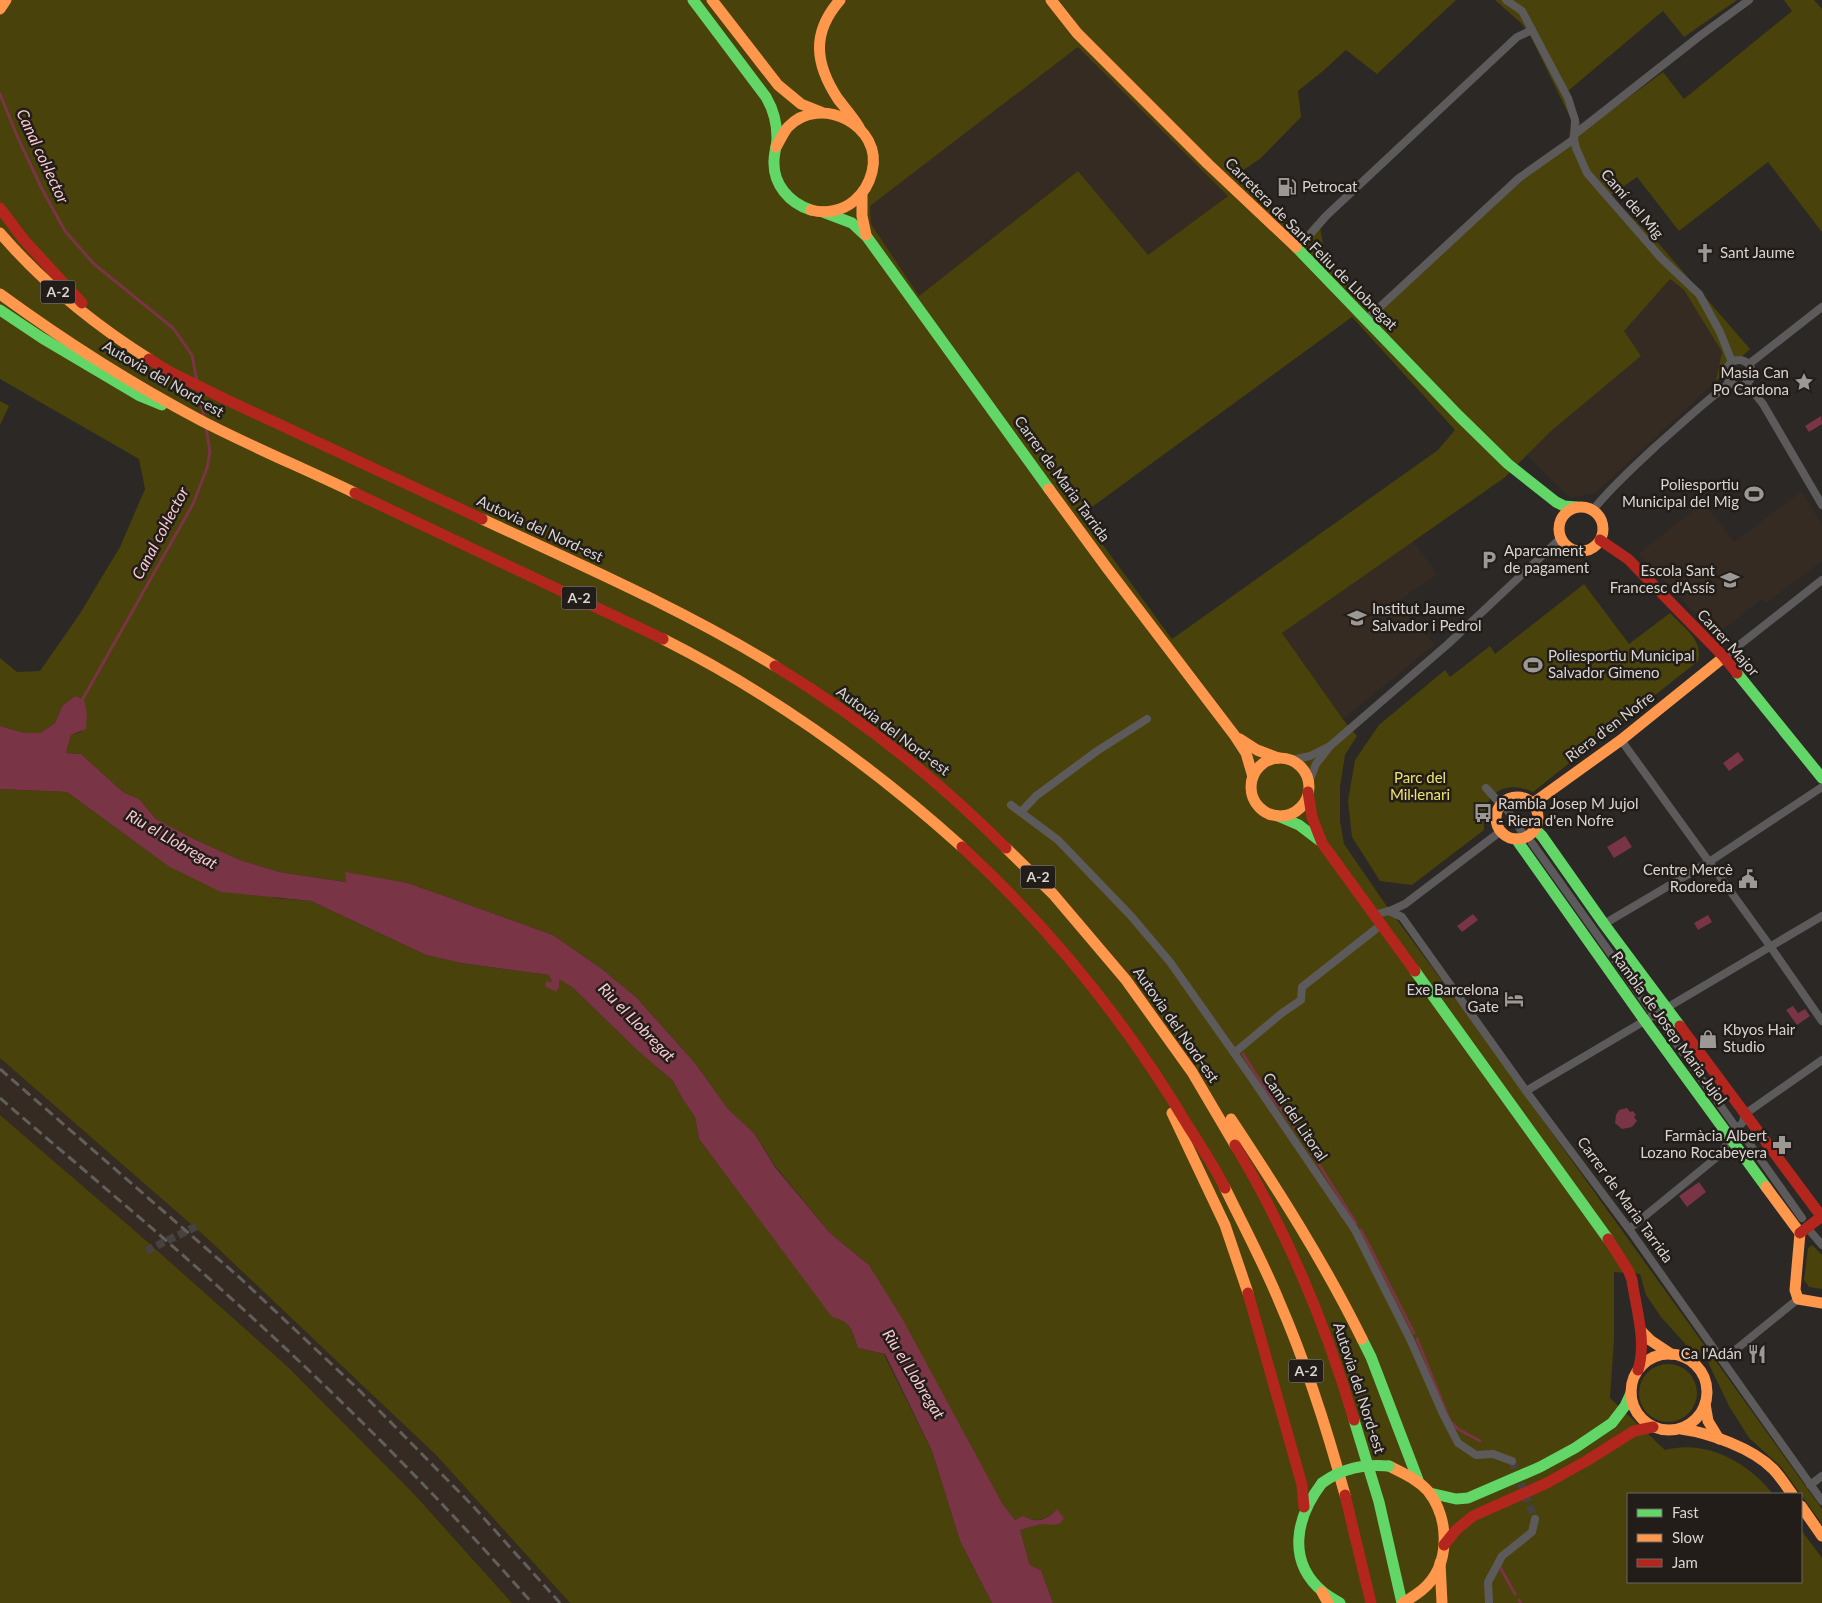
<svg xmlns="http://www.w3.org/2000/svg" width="1822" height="1603" font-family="Lato,sans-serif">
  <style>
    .built { fill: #352b23 }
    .green { fill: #49420a; fill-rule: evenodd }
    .water { fill: #793445 }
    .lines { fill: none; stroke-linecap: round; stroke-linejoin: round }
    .stream { stroke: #793445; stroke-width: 3 }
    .street-tunnel { stroke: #45423f; stroke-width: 8; stroke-dasharray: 8 4; stroke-linecap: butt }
    .street { stroke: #5c5a5a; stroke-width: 8 }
    .fast { stroke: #63d668; stroke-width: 11 }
    .slow { stroke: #ff974d; stroke-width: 11 }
    .jam { stroke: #b3261e; stroke-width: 11 }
    .rail { stroke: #615f5c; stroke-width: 3; stroke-dasharray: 10 5; stroke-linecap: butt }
    .fast-bridge { stroke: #63d668; stroke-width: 11 }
    .labels { text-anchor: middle; stroke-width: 5; stroke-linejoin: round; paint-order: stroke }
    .shield { fill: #231d19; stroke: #a29d9a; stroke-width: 1 }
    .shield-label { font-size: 14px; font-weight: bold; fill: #d8d4d1 }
    .poi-label { font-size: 15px; fill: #d8d4d1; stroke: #231d19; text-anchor: start }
    .street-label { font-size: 15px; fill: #d8d4d1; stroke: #231d19 }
    .park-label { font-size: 15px; fill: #f1e36f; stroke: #231d19 }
    .water-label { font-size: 16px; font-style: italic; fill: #f9c9d1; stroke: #231d19 }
  </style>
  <rect width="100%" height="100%" fill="#2b2825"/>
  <g class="built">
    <path d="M1079,47L1228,196L1148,255L1078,171L919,296L871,224L869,206Z"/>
    <path d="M1670,279L1684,290L1722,352L1716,381L1595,493L1570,498L1527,455L1550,432L1641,356L1623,331Z"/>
    <path d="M1802,491L1822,526V561L1766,603L1762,599L1720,632H1713L1638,554L1704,502L1734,542Z"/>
    <path d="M1413,541L1437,574L1396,603L1435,644L1343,719L1282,633Z"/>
    <path d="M0,1058L208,1239L437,1456L570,1603H512L414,1494L289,1368L142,1237L0,1115Z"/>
  </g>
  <g class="green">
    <path d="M0,0H1456L1377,74L1346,50L1323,71L1298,91L1301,117L1260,159L1236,175L1302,237L1315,222L1320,227L1325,256L1374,309L1520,174L1568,141L1572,121L1531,37L1522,24L1495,0H1737L1684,37L1663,11L1568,91L1583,131L1663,72L1684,99L1792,11L1784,0H1814L1822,9V232L1768,162L1679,231L1637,177L1610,196L1660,245L1750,349L1716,381L1722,352L1684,290L1670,279L1624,331L1641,356L1550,432L1504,478L1282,633L1345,722L1357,736L1345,755L1340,787V821L1344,844L1386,905L1463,1009L1822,1509V1524L1781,1467L1749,1438L1729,1406L1706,1358L1689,1348L1661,1317L1646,1295L1640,1274L1614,1272V1340L1610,1398L1665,1450C1706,1439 1748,1462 1773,1494H1628V1582H1801V1530L1822,1558V1603H1053L1041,1570L1030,1565L1020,1530L1042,1523L1053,1525L1057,1509C1046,1520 1038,1523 1023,1517L1015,1520L1002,1503L869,1265L830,1233L775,1166L754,1133L728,1109L695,1063L636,997L602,969L553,935L408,883L345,873L347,882L279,872L240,860L194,839L156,819L139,799L123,792L81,754L66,753L71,735L81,732L87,713L83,700L75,696L62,706L55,723L40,733H25L0,726V658L17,672L40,671L79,615L120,547L145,489L139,459L0,379ZM1078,47L1228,196L1148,255L1078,171L919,296L871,224L870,206ZM1352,317L1455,430L1438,450L1172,639L1081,515Z"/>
    <path d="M0,401L9,406L0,425Z"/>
    <path d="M1584,584L1629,644L1670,613C1683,627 1704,640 1698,661L1533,792C1501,778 1481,797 1484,830L1412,885L1380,881L1352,837L1348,801L1355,760L1379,725L1445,670L1450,677L1490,646L1495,654Z"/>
    <path d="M0,789L67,792L168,866L275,898L311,901L426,955L461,963L549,975L556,992L559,978L572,987L638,1051L673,1081L682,1098L695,1117L699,1139L832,1316C851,1321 852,1331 858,1348L884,1354L932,1451L960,1541L992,1603H570L437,1456L208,1239L0,1058Z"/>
    <path d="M0,1115L142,1237L289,1368L414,1494L512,1603H0Z"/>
    <path d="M1812,1245L1822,1255V1289L1809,1287L1804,1280L1808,1248Z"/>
    <circle cx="1668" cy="1393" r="29"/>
  </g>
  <g class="water">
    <path d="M1821,416L1822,424L1809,432L1805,426Z"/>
    <path d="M75,696L84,700L87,713L86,729L71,735L66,753L81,754L123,792L139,799L156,819L194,839L240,860L279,872L346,882L345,872L408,883L553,935L602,969L636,997L695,1063L728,1109L754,1133L775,1167L830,1233L869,1265L903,1320L1002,1503L1015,1520L1023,1516C1038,1524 1046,1520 1057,1509L1064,1518L1061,1523L1053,1525L1041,1524L1020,1530L1030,1565L1041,1570L1053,1603H992L960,1541L932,1451L885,1354L858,1348C852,1331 851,1321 832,1317L699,1139L695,1117L682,1098L673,1081L638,1051L572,987L559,979V987L556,992L545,986L546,981L552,982L549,975L461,963L426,955L311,901L221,892L168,866L67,792L0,789V726L25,733H40L55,723L62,706Z"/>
    <path d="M1738,752L1744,760L1729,771L1723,763Z"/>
    <path d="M1625,836L1632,847L1614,858L1607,847Z"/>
    <path d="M1473,914L1478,920L1462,932L1457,926Z"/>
    <path d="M1708,915L1712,922L1698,930L1694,923Z"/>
    <path d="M1793,1006L1798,1013L1805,1009L1810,1016L1797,1025L1786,1010Z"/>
    <path d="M1627,1108L1630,1112L1633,1111L1636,1115L1634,1117L1637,1121L1632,1127L1622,1129L1615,1123L1616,1115L1619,1110Z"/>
    <path d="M1699,1182L1706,1192L1687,1207L1679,1196Z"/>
  </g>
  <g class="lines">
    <g class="stream">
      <path d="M0,94L18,138L42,189L65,231L94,264L173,328L192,355L197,381"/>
      <path d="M199,392L204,418"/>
      <path d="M81,702L193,504L207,468L210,452L206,427"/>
      <path d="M1243,1054L1266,1090L1297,1130L1356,1223"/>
      <path d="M1361,1230L1414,1333"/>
      <path d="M1417,1339L1450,1421L1458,1429L1480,1441"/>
      <path d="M1500,1567L1515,1594"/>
      <path d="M1519,1600L1521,1603"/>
    </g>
    <g class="street-tunnel">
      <path d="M146,1251L199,1225"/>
      <path d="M1512,1461L1535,1519"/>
    </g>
    <g class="street">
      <path d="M1506,0L1522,11L1568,98L1575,120L1574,139L1576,148L1587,173L1661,258L1699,294L1720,332L1732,362"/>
      <path d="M1575,134L1701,35L1749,0"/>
      <path d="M1298,248L1326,216L1517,37L1532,30"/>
      <path d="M1367,319L1519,178L1574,139"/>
      <circle cx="1739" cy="373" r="13"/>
      <path d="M1749,364L1822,307"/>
      <path d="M1746,383L1763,404L1822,505"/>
      <path d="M1593,510C1611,487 1634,467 1655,447C1680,425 1704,402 1731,382"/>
      <path d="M1724,657L1822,580"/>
      <path d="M1621,740L1770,946L1822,1021"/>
      <path d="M1291,760L1310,756L1330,746L1448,644L1561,538"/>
      <path d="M1309,782L1316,764L1330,746"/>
      <path d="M1486,788L1496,799"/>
      <path d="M1011,805L1058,840L1131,916L1170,962L1251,1077L1355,1230L1410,1339L1443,1414L1458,1443L1476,1455L1493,1454L1512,1461"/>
      <path d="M1506,808L1522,832"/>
      <path d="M1021,812L1036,796L1097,751L1147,719"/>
      <path d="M1532,843L1652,1012"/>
      <path d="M1389,911L1402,917L1526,1091L1629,1229L1822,1501"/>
      <path d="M1374,915L1392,910L1405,904L1501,831"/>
      <path d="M1604,924L1709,862L1822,787"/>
      <path d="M1659,1019L1735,1126"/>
      <path d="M1234,1053L1282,1013L1301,1000L1302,987L1381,925"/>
      <path d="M1526,1091L1822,916"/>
      <path d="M1742,1133L1802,1218"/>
      <path d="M1629,1229L1722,1153L1730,1137L1743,1122L1745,1114L1822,1060"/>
      <path d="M1810,1231L1822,1245"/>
      <path d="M1723,1360L1798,1299"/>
      <path d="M1810,1485L1822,1476"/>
      <path d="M1489,1603L1488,1582L1502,1556L1532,1532L1535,1519"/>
    </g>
    <g class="fast">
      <path d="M693,0L766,97C773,109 777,124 777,138C777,145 774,153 774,161C773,184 789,203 811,210"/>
      <path d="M823,212L852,223L867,237L1049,489"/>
      <path d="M1296,247L1459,416L1508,464L1556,502L1564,506L1577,507"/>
      <path d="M0,310L42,338L140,396L162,405"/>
      <path d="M1737,673L1822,778"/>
      <path d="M1278,816L1299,825L1320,841"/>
      <path d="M1535,829L1542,836L1604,924L1680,1026"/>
      <path d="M1516,839L1645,1021L1766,1187"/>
      <path d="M1415,971L1608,1239"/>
      <path d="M1362,1339L1371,1357L1418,1480"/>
      <path d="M1354,1420L1379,1502L1402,1603"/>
      <path d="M1322,1483C1296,1517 1286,1561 1323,1592C1328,1596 1335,1600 1340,1603"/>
      <path d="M1430,1493L1456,1499L1468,1498L1540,1467L1575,1448L1612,1423L1625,1406L1631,1393"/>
    </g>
    <g class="slow">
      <path d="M712,0L778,85L801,104L821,112"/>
      <path d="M840,0C811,33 815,64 838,99C845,108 853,117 859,127"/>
      <path d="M1051,0L1077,33L1208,164L1296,247"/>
      <path d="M0,9L6,0"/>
      <path d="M776,147C780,141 783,133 788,127C820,93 884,126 872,172C869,184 864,193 854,201C842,211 826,214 811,210"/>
      <path d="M862,194V216L866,235"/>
      <path d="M0,233C44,284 92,323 149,359"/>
      <path d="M0,294C63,340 130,383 200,420C250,446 303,468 355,493"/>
      <path d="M1049,489L1107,568L1235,736L1246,753L1253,777"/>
      <circle cx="1581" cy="529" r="22"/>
      <path d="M482,519C581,565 682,609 775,666"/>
      <path d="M663,639C772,694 871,765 962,847"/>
      <path d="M1240,739L1257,750L1278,758"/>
      <circle cx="1280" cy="787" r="29"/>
      <circle cx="1517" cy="818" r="21"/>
      <path d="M1532,804L1621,740L1724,657"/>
      <path d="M1006,848L1053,894L1126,980L1192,1072L1235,1145"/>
      <path d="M1172,1113L1225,1225L1248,1293"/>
      <path d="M1231,1119C1278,1190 1324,1262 1362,1339"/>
      <path d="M1766,1187L1800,1233L1795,1290L1798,1299L1822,1303"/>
      <path d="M1225,1188C1243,1225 1263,1262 1279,1301C1306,1363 1327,1429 1345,1495"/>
      <path d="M1641,1331L1650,1340L1671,1354"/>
      <circle cx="1669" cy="1392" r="38"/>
      <path d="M1705,1404L1708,1421L1719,1439"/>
      <path d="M1681,1429C1710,1433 1752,1448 1773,1469C1780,1476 1786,1486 1792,1494"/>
      <path d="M1389,1466C1403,1473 1417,1479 1428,1491C1450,1519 1451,1566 1422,1590C1416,1595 1409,1599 1403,1603"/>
      <path d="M1801,1506L1822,1536"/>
      <path d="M1440,1563L1442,1603"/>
      <path d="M1322,1592L1328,1603"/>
    </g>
    <g class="jam">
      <path d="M0,208L24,240L82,303"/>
      <path d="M149,359L170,372L229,401L482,519"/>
      <path d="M355,493L663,639"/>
      <path d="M1600,540L1628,559L1724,657L1737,673"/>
      <path d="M775,666C859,717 936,778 1006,848"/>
      <path d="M1308,792L1312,817L1322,843L1415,971"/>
      <path d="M962,847C1050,928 1127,1023 1188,1126C1201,1146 1214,1166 1225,1188"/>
      <path d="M1680,1026L1821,1216"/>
      <path d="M1235,1145C1286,1230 1326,1325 1354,1420"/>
      <path d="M1800,1233L1822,1216"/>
      <path d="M1608,1239L1628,1270L1632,1280C1636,1309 1647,1341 1638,1370"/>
      <path d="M1248,1293L1302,1485L1304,1507"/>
      <path d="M1345,1495L1371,1603"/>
      <path d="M1444,1545L1456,1530L1473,1516L1547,1483L1588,1460L1634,1431L1653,1427"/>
    </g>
    <g class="rail">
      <path d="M0,1069L239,1277L360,1391L473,1506L560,1603"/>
      <path d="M0,1098C74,1162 150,1225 223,1291C332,1389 436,1493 532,1603"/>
    </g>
    <path class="fast-bridge" d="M1322,1483C1343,1468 1363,1464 1389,1466"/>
  </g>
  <defs>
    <g id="fuel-bare" transform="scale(1.5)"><path d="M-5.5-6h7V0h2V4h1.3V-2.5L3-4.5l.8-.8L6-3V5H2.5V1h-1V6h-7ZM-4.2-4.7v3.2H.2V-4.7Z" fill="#9b9895" stroke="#231d19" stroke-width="2.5" paint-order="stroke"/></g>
    <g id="church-bare" transform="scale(1.5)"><path d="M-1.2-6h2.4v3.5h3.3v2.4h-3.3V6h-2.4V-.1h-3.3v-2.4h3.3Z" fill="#9b9895" stroke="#231d19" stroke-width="2.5" paint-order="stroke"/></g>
    <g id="sight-bare" transform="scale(1.5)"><path d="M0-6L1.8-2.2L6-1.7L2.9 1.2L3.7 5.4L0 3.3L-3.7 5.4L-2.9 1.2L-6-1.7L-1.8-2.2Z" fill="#9b9895" stroke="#231d19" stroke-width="2.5" paint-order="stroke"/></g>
    <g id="stadium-bare" transform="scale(1.5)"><path d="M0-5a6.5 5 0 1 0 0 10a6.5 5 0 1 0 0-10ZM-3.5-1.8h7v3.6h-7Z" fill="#9b9895" stroke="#231d19" stroke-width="2.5" paint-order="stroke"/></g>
    <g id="parking-bare" transform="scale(1.5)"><path d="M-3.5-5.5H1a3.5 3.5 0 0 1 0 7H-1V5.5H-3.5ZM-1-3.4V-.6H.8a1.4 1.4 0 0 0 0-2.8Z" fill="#9b9895" stroke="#231d19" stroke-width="2.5" paint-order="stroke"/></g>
    <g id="school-bare" transform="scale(1.5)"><path d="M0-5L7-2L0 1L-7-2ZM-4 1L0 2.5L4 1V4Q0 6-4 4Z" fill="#9b9895" stroke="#231d19" stroke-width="2.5" paint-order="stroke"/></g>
    <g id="bus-bare" transform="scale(1.5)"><path d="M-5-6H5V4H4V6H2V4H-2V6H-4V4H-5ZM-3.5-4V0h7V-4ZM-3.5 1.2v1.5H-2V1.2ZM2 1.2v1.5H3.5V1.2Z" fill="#9b9895" stroke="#231d19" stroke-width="2.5" paint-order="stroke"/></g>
    <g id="civic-bare" transform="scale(1.5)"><path d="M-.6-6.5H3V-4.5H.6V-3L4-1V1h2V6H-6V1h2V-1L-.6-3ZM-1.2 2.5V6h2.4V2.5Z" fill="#9b9895" stroke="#231d19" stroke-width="2.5" paint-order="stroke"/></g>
    <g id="hotel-bare" transform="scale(1.5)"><path d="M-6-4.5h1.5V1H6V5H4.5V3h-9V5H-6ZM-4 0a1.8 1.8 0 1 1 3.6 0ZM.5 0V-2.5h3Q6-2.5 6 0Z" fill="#9b9895" stroke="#231d19" stroke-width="2.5" paint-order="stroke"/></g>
    <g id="shop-bare" transform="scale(1.5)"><path d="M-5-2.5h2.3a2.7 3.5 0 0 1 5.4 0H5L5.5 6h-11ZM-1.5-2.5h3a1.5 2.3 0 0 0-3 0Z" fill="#9b9895" stroke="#231d19" stroke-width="2.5" paint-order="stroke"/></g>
    <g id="pharmacy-bare" transform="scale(1.5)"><path d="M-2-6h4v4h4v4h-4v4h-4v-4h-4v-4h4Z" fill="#9b9895" stroke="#231d19" stroke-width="2.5" paint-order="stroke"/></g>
    <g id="restaurant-bare" transform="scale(1.5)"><path d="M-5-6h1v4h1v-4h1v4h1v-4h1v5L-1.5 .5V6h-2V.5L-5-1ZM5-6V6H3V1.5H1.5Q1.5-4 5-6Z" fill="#9b9895" stroke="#231d19" stroke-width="2.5" paint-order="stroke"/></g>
  </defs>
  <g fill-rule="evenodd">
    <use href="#fuel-bare" x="1287" y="187"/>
    <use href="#church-bare" x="1705" y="253"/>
    <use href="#sight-bare" x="1804" y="382"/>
    <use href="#stadium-bare" x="1754" y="494"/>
    <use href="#parking-bare" x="1489" y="560"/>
    <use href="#school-bare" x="1730" y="580"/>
    <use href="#school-bare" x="1357" y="618"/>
    <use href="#stadium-bare" x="1533" y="665"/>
    <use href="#bus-bare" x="1483" y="813"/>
    <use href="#civic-bare" x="1748" y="879"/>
    <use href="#hotel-bare" x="1514" y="999"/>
    <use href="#shop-bare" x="1708" y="1039"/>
    <use href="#pharmacy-bare" x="1782" y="1145"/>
    <use href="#restaurant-bare" x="1757" y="1354"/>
  </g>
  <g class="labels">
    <g class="shield">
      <rect x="40.5" y="280.5" width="35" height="23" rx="4"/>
      <rect x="561.5" y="586.5" width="35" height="23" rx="4"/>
      <rect x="1020.5" y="865.5" width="35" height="23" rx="4"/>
      <rect x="1288.5" y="1359.5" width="35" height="23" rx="4"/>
    </g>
    <g class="shield-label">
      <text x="58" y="297">A-2</text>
      <text x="579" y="603">A-2</text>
      <text x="1038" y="882">A-2</text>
      <text x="1306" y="1376">A-2</text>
    </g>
    <g class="poi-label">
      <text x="1302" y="192">Petrocat</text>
      <text x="1720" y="258">Sant Jaume</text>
      <text x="1789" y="378" text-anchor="end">Masia Can<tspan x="1789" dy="17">Po Cardona</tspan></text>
      <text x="1739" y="490" text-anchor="end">Poliesportiu<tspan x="1739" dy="17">Municipal del Mig</tspan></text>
      <text x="1504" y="556">Aparcament<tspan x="1504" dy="17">de pagament</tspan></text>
      <text x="1715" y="576" text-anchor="end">Escola Sant<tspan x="1715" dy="17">Francesc d'Assís</tspan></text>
      <text x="1372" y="614">Institut Jaume<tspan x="1372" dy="17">Salvador i Pedrol</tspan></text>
      <text x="1548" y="661">Poliesportiu Municipal<tspan x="1548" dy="17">Salvador Gimeno</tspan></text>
      <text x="1498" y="809">Rambla Josep M Jujol<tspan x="1498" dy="17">- Riera d'en Nofre</tspan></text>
      <text x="1733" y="875" text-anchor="end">Centre Mercè<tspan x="1733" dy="17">Rodoreda</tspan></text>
      <text x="1499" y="995" text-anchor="end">Exe Barcelona<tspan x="1499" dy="17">Gate</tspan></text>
      <text x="1723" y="1035">Kbyos Hair<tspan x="1723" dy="17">Studio</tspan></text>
      <text x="1767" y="1141" text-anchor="end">Farmàcia Albert<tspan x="1767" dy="17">Lozano Rocabeyera</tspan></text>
      <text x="1742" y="1359" text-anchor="end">Ca l'Adán</text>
    </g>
    <g class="street-label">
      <text transform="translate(1632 204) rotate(49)" y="5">Camí del Mig</text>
      <text transform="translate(1311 244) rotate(45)" y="5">Carretera de Sant Feliu de Llobregat</text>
      <text transform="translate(163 379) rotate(30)" y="5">Autovia del Nord-est</text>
      <text transform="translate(1062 479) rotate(54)" y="5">Carrer de Maria Tarrida</text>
      <text transform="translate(540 529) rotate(25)" y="5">Autovia del Nord-est</text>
      <text transform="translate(1728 643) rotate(48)" y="5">Carrer Major</text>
      <text transform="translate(1610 727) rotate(-37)" y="5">Riera d'en Nofre</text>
      <text transform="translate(893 731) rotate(37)" y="5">Autovia del Nord-est</text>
      <text transform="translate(1176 1025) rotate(55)" y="5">Autovia del Nord-est</text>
      <text transform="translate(1669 1028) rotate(54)" y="5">Rambla de Josep Maria Jujol</text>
      <text transform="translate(1295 1117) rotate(56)" y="5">Camí del Litoral</text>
      <text transform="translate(1625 1200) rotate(54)" y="5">Carrer de Maria Tarrida</text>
      <text transform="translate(1359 1388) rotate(72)" y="5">Autovia del Nord-est</text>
    </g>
    <g class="park-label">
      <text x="1420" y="783">Parc del<tspan x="1420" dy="17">Mil·lenari</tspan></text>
    </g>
    <g class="water-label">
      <text transform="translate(43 156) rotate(65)" y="6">Canal col·lector</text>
      <text transform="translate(160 533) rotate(-62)" y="6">Canal col·lector</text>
      <text transform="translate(172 839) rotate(30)" y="6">Riu el Llobregat</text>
      <text transform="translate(637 1022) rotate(46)" y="6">Riu el Llobregat</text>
      <text transform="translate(914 1374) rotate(58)" y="6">Riu el Llobregat</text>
    </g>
  </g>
  <rect x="1627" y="1493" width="175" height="90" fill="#231d19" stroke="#6b6663"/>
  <rect x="1637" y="1509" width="25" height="8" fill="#63d668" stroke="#6b6663"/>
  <text x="1672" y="1518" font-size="15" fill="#d8d4d1">Fast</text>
  <rect x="1637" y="1534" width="25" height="8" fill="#ff974d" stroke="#6b6663"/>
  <text x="1672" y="1543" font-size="15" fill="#d8d4d1">Slow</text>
  <rect x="1637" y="1559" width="25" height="8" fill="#b3261e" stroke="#6b6663"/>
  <text x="1672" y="1568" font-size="15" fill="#d8d4d1">Jam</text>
</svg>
